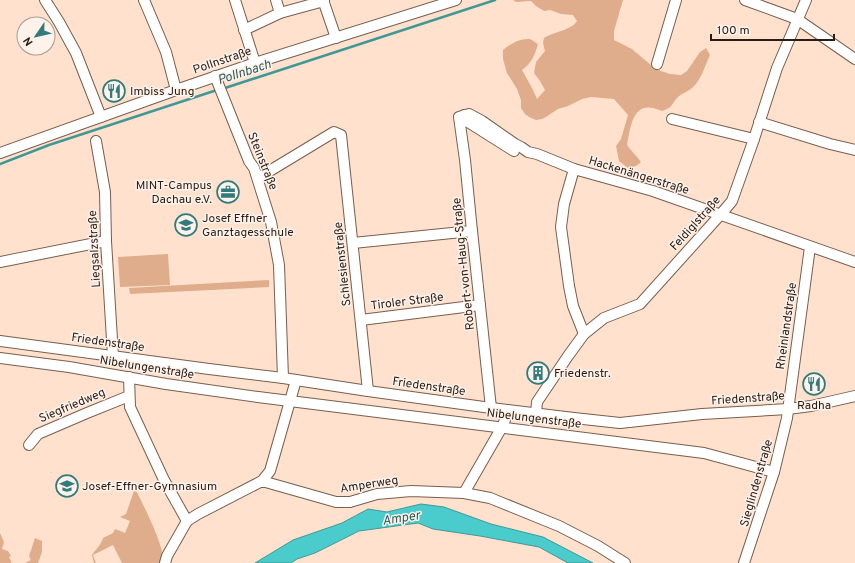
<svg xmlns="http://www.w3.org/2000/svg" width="855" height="563" font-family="Overpass,sans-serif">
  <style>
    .green { fill: #dfad8b }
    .water { fill: #4acccd; stroke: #409896 }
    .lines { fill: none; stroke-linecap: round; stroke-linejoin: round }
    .stream { stroke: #409896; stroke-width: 2.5 }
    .minor-casing { stroke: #785e4d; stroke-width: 12 }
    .minor { stroke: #fff; stroke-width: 10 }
    .labels { text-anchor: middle; stroke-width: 3; stroke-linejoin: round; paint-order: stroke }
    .street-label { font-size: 12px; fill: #271d15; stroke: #fef2ea }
    .poi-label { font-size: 12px; fill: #271d15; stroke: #fef2ea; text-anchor: start }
    .water-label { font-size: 13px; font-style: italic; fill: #285e5e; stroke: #fef2ea }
  </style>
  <rect width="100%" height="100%" fill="#ffe1cd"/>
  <g class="green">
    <path d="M513,0H623L614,31V40L632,49L652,66L661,71L670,74L681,75L687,71L700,52L706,48L710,55C705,65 701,81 692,88C688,92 682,93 678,97C671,104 674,107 662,111C660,110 656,109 653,108C632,103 630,130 627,145C631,151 637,156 641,162L636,166L628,168L619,161L616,146L621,139L628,115L614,99L591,97L582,99L568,106L558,109L546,117L542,119L536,120L529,117L525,114L521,108V100L517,89L507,73L503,59V50C510,44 520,38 530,39C532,40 536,43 538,44C535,55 531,64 522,70L533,90L537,99L545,90L540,81L534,73L536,62L545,51L543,43L544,38C553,32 572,30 577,21L573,15L561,14L550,10L544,11L536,6L531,1L516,2Z"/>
    <path d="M168,254L170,285L120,287L118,257Z"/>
    <path d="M269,280V287L130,294L129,288Z"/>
    <path d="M135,488C142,503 166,548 163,563H122L113,545L93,555L96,563H94L92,555C96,549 101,545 103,538L113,533L115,529L125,533L130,521L120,517L126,514Z"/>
    <path d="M0,533L4,542L2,549L8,551L11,556L9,557L12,563H0Z"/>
    <path d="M35,538L42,541V552L38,563H25L31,560L29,556Z"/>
  </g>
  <path class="water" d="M421,504L444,507L491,524L543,537L593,563H568L539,547L480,536L433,529L418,523L359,531L315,553L297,559L291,563H255L293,540L342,523L368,509L387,512Z"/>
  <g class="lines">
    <g class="stream">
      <path d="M222,89L495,0"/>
      <path d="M0,164L49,145L217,90"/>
    </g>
    <g class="minor-casing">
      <g id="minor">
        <path d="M45,0L59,22L76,53L101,117"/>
        <path d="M144,0L166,52L176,90"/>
        <path d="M235,0L255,63"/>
        <path d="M276,0L280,13"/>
        <path d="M323,0L336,38"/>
        <path d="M745,0L797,19L855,59"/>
        <path d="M244,30L280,13L324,1"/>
        <path d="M657,64L676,0"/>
        <path d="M215,76L249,161L254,168L271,222L279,265L283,378"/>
        <path d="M464,115L468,122L514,151"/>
        <path d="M672,119L754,139"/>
        <path d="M759,122L830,144L855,150"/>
        <path d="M96,141L105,192L106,241L113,356"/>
        <path d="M0,153L176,90L255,63L456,0"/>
        <path d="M574,169L564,204L561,227L569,286L573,306L584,334"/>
        <path d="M258,178L334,132L341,135L368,391"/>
        <path d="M353,243L472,231"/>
        <path d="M0,262L106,241"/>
        <path d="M361,320L480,305"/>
        <path d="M0,341L209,369L283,378L368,391L491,408L574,418L620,423L702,414L788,409L811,406L855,396"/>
        <path d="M0,358L69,367L166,384L258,397L704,453L774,472"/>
        <path d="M129,377L130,407L164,480L187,521"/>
        <path d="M491,408L472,231L465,160L459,117L469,114L482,121L515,144L521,147L528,152L537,154L574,169L653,191L855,262"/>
        <path d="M536,413L537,402L568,356L584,334L604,318L640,304L721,214L732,201L754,139L777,68L806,0"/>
        <path d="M29,445L38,434L87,413L129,396"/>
        <path d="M262,481L270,471L296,380"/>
        <path d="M464,493L502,427L505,420L507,410"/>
        <path d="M165,563L167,556L187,521L198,514L262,481L336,502H350L377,494L411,491L464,493L490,498L559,526L598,546L625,563"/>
        <path d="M744,563L774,472L787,418L810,247"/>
      </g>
    </g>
    <use href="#minor" class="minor"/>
  </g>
  <defs>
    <g id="restaurant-ring" transform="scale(1.15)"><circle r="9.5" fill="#fef2ea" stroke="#327b7c" stroke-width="1.5"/><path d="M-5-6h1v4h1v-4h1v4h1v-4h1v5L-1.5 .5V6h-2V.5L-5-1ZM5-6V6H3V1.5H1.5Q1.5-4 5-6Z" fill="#327b7c"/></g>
    <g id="office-ring" transform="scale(1.15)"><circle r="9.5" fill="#fef2ea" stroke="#327b7c" stroke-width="1.5"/><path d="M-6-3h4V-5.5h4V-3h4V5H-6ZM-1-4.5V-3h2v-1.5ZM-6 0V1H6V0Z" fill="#327b7c"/></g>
    <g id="school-ring" transform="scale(1.15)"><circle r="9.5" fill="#fef2ea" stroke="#327b7c" stroke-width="1.5"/><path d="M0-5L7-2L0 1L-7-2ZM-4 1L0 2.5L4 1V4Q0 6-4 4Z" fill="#327b7c"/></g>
    <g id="building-ring" transform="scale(1.15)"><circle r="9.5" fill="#fef2ea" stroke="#327b7c" stroke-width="1.5"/><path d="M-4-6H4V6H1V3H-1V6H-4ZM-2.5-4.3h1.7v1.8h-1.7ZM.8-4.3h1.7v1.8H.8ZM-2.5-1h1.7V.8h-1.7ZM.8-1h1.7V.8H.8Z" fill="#327b7c"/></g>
  </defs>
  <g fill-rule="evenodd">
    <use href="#restaurant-ring" x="114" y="91"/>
    <use href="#office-ring" x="228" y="192"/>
    <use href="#school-ring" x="186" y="225"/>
    <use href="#building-ring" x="538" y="373"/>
    <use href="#restaurant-ring" x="814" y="384"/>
    <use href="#school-ring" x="67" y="486"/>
  </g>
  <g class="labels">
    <g class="street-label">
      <text transform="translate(222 60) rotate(-19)" y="4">Pollnstraße</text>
      <text transform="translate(263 161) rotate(68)" y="4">Steinstraße</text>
      <text transform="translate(639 175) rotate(17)" y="4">Hackenängerstraße</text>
      <text transform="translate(695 223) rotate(-48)" y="4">Feldiglstraße</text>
      <text transform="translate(94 249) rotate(-93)" y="4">Liegsalzstraße</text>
      <text transform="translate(342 264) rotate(-96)" y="4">Schlesienstraße</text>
      <text transform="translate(463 264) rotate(-96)" y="4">Robert-von-Haug-Straße</text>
      <text transform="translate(407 301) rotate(-7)" y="4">Tiroler Straße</text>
      <text transform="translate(786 326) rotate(-82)" y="4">Rheinlandstraße</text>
      <text transform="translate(108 342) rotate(8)" y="4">Friedenstraße</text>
      <text transform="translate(147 367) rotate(9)" y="4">Nibelungenstraße</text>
      <text transform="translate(429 386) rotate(8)" y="4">Friedenstraße</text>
      <text transform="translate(748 398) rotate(-4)" y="4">Friedenstraße</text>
      <text transform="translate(72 405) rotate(-23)" y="4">Siegfriedweg</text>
      <text transform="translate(534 418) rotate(7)" y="4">Nibelungenstraße</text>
      <text transform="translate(756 483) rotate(-74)" y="4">Sieglindenstraße</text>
      <text transform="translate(369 484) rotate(-9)" y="4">Amperweg</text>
    </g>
    <g class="poi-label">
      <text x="130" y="95">Imbiss Jung</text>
      <text x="212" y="189" text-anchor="end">MINT-Campus<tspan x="212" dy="14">Dachau e.V.</tspan></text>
      <text x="202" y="222">Josef Effner<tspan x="202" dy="14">Ganztagesschule</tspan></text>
      <text x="554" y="377">Friedenstr.</text>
      <text x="814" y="409" text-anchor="middle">Radha</text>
      <text x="82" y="490">Josef-Effner-Gymnasium</text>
    </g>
    <g class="water-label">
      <text transform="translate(244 71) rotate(-18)" y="5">Pollnbach</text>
      <text transform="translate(401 517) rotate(-9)" y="5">Amper</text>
    </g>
  </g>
  <g transform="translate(36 36) rotate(236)"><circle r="19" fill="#fef2ea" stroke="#a89d95"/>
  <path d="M0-3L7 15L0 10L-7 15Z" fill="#327b7c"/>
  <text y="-6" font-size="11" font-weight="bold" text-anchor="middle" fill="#271d15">N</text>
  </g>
  <path d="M711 34v6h123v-6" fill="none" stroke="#271d15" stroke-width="2"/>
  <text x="717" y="34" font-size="12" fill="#271d15" stroke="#fef2ea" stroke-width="3" paint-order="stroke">100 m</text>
</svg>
